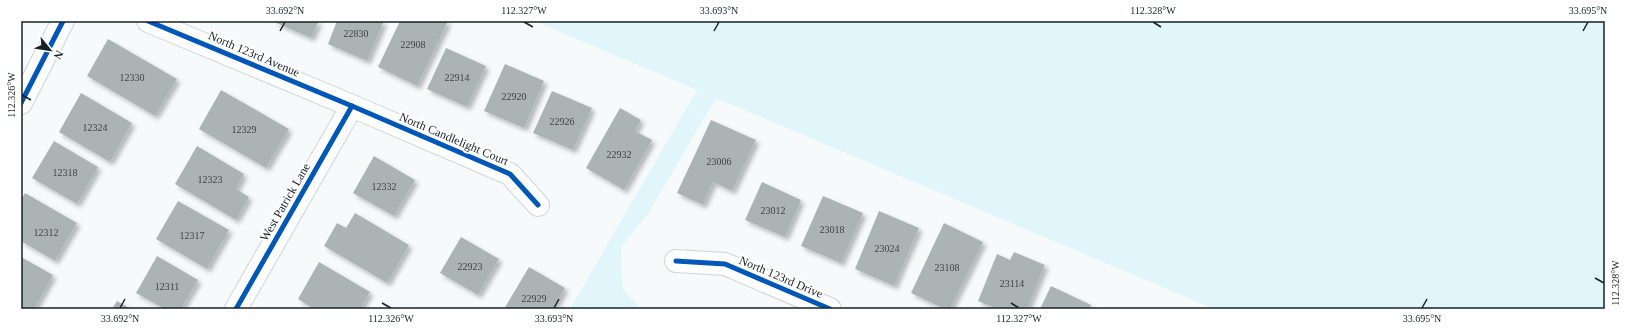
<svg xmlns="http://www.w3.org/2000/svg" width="1626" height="330" font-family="'Times New Roman',serif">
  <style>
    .green { fill: #e0f6fa }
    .building { fill: #abb3b5; filter: url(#shadow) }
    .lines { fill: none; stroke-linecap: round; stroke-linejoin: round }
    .minor-casing { stroke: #cdd5d7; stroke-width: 24 }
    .minor { stroke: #fefefe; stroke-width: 22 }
    .cycleway-casing { stroke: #fff; stroke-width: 8 }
    .cycleway { stroke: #0057b8; stroke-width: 5 }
    .ticks { fill: none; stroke: #162224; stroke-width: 1.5 }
    .labels { text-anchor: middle; stroke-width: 4; stroke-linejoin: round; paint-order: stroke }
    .number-label { font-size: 10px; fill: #3b4648 }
    .street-label { font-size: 12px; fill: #162224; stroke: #fff }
    .neatline { fill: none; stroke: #162224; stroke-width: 1.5 }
    .ticks-label { font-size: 10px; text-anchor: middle; fill: #162224 }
  </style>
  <defs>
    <filter id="shadow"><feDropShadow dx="3.5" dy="3.5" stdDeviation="2" flood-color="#0004"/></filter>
  </defs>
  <rect width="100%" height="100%" fill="#f6fafb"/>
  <path class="green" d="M534,21H1605V309H1214L716,98L648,214L621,247L623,290L642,309H570L697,90Z"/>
  <g class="building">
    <path d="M272,21H319L311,38Z"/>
    <path d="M337,21H384L367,61L328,44Z"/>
    <path d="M400,21H448L417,86L378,67Z"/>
    <path d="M108,39L177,79L155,116L87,76Z"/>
    <path d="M446,48L486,66L467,107L427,89Z"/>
    <path d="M505,64L544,81L524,128L484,111Z"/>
    <path d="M221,90L289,129L266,168L199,129Z"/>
    <path d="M552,91L592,108L573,150L533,133Z"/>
    <path d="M81,93L132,123L110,162L59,132Z"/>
    <path d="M620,108L641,120L635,131L652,140L624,190L586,168Z"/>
    <path d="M711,120L756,140L732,191L713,182L703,205L677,193Z"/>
    <path d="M54,141L98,167L77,204L32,178Z"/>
    <path d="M197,146L244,174L236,189L249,197L236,220L175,184Z"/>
    <path d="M374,156L415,180L394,216L353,193Z"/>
    <path d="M762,182L801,200L785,237L745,220Z"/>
    <path d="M25,193L77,223L55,261L21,241V200Z"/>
    <path d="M823,196L863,213L841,263L801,246Z"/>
    <path d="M178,201L229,230L207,269L156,239Z"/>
    <path d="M879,211L919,228L894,286L855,269Z"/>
    <path d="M355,213L409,245L387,283L324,246L337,223L346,228Z"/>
    <path d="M944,223L983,242L950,309H945L911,293Z"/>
    <path d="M461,237L499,259L478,295L440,273Z"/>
    <path d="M1014,252L1045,265L1027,309H997L978,301L997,254L1010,260Z"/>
    <path d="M157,256L198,280L181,309H165L136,293Z"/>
    <path d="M21,257L53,275L34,309H25L21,307Z"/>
    <path d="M319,262L370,292L360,309H314L298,299Z"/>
    <path d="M529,267L565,288L553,309H504Z"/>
    <path d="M1051,286L1091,305L1089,309H1040Z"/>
    <path d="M117,301L131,309H112Z"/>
  </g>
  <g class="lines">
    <g class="minor-casing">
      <g id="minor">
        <path d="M148,21L352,106L510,174L538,205"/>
        <path d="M21,103L63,21"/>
        <path d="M676,261L725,264L830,309"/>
        <path d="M236,309L352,106"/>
      </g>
    </g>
    <use href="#minor" class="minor"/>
    <g class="cycleway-casing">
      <g id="cycleway">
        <path d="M148,21L352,106L510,174L538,205"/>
        <path d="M21,103L63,21"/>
        <path d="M676,261L725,264L830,309"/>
        <path d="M236,309L352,106"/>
      </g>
    </g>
    <use href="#cycleway" class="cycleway"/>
  </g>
  <path class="ticks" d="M524,22L533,27M1153,22L1161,27M280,31L285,22M714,31L719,22M1583,31L1588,22M22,95L31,100M1595,278L1604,283M382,303L391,308M1011,303L1019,308M120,308L125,299M554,308L559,299M1422,308L1427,299"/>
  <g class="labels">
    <g class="number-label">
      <text x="356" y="37">22830</text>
      <text x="413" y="48">22908</text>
      <text x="132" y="81">12330</text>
      <text x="457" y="81">22914</text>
      <text x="514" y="100">22920</text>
      <text x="562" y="125">22926</text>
      <text x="95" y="131">12324</text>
      <text x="244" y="133">12329</text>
      <text x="619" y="158">22932</text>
      <text x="719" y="165">23006</text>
      <text x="65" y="176">12318</text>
      <text x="210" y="183">12323</text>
      <text x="384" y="190">12332</text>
      <text x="773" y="214">23012</text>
      <text x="832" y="233">23018</text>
      <text x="46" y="236">12312</text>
      <text x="192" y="239">12317</text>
      <text x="887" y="252">23024</text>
      <text x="470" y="270">22923</text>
      <text x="947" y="271">23108</text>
      <text x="1012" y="287">23114</text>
      <text x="167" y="290">12311</text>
      <text x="534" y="302">22929</text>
    </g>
    <g class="street-label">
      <text transform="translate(254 54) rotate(23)" y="4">North 123rd Avenue</text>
      <text transform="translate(454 139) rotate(23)" y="4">North Candlelight Court</text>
      <text transform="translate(285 202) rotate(-60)" y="4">West Patrick Lane</text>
      <text transform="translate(781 277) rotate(23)" y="4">North 123rd Drive</text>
    </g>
  </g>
  <rect width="1626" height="330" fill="none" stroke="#ffffff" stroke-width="44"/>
  <g transform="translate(50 50) rotate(120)" stroke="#ffffff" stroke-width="3" paint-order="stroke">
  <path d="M0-3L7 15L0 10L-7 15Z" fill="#162224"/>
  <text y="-6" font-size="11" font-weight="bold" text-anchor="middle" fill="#162224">N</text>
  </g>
  <rect x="22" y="22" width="1582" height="286" class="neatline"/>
  <g class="ticks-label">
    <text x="285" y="14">33.692°N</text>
    <text x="524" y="14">112.327°W</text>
    <text x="719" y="14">33.693°N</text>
    <text x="1153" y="14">112.328°W</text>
    <text x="1588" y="14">33.695°N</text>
    <text transform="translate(11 95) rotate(-90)" y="4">112.326°W</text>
    <text transform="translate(1615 283) rotate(-90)" y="4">112.328°W</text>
    <text x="120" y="322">33.692°N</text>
    <text x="391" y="322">112.326°W</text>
    <text x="554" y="322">33.693°N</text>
    <text x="1019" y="322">112.327°W</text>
    <text x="1422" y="322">33.695°N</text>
  </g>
</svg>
